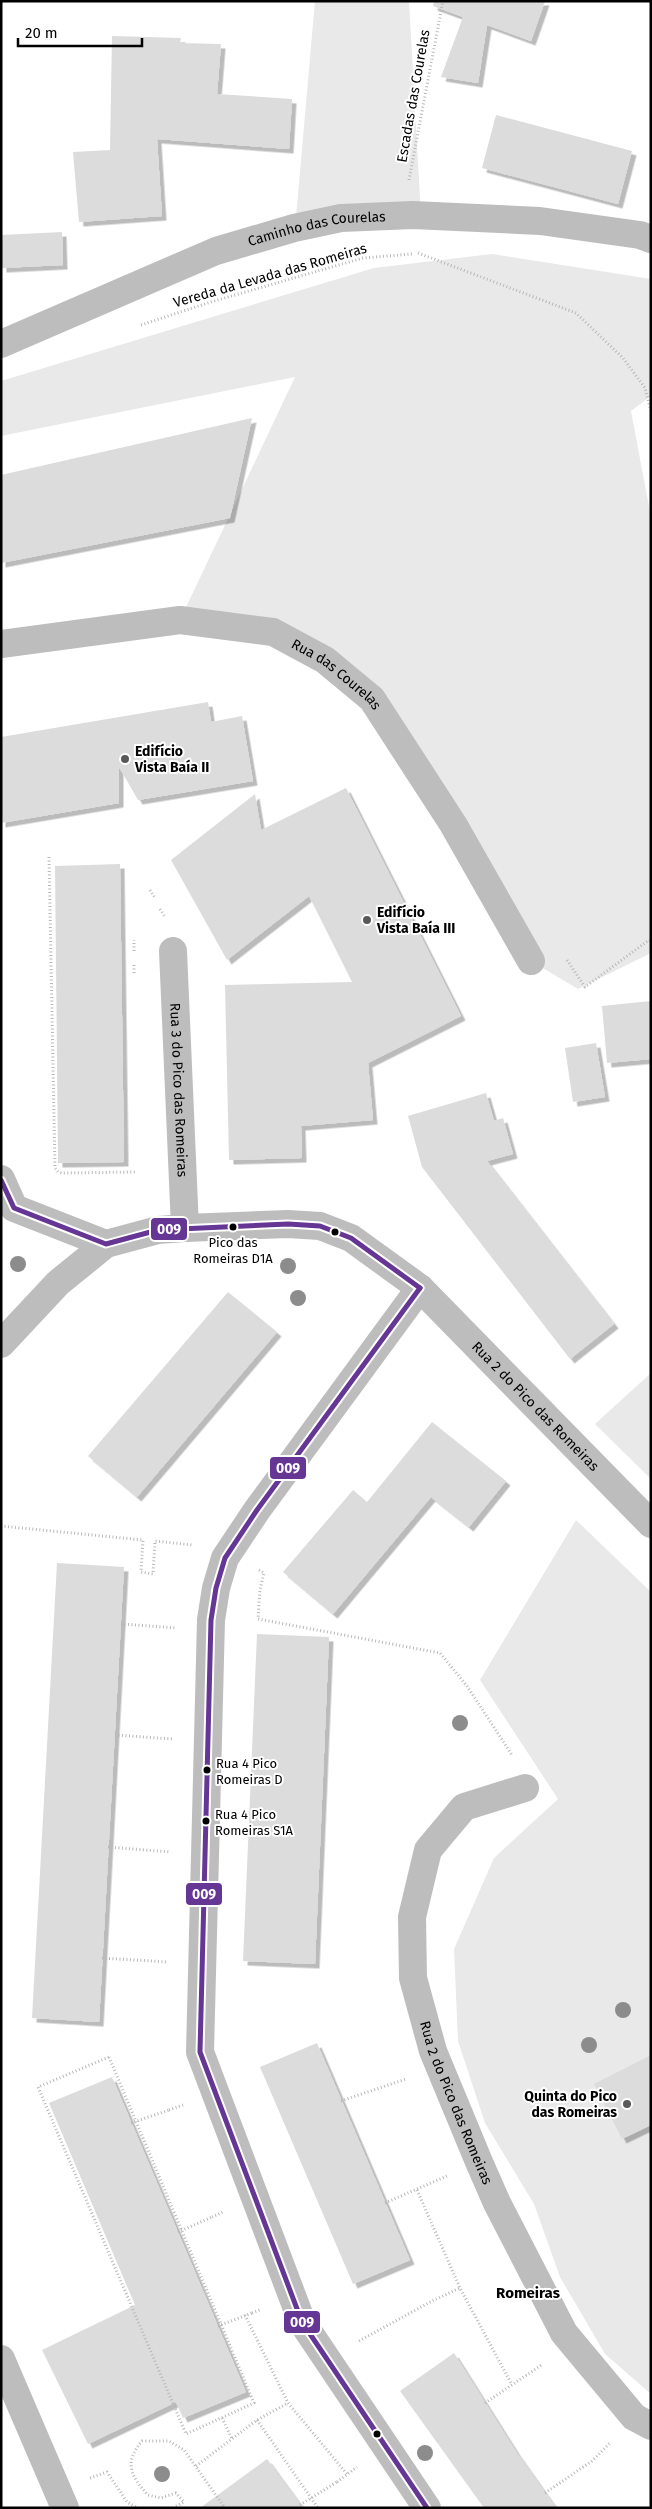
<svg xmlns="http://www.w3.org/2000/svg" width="652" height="2509" font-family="'Fira Sans',sans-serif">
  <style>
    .green { fill: #e9e9e9 }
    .building { fill: #dcdcdc; filter: url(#shadow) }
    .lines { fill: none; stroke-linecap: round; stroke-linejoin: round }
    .path { stroke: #b8b8b8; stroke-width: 3; stroke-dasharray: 1 2.5; stroke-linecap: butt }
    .minor { stroke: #bdbdbd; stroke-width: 28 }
    .tertiary { stroke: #bdbdbd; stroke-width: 28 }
    .path-bridge { stroke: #b8b8b8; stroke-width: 3; stroke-dasharray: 1 2.5; stroke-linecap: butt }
    .bus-1-casing { stroke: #fff; stroke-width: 9 }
    .bus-1 { stroke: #663695; stroke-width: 5 }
    .tree { fill: #8c8c8c }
    .poi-dot { fill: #595959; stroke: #fff; stroke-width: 2 }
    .bus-dot { fill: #000; stroke: #fff; stroke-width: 2 }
    .labels { text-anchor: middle; stroke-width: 4; stroke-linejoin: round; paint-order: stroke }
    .bus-label { font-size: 13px; fill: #000; stroke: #fff; text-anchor: start }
    .street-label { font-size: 14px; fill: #000; stroke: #fff }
    .poi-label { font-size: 14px; font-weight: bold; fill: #000; stroke: #fff; text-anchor: start }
    .neighbourhood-label { font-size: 15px; font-weight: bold; fill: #000; stroke: #fff }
    .line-badge { stroke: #fff; stroke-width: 2 }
    .badge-label { font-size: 14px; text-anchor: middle; font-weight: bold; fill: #fff }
  </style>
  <defs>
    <filter id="shadow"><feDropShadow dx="4.5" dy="4.5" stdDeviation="0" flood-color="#0004"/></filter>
  </defs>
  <rect width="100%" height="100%" fill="#fff"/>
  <g class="green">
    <path d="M315,1H409L421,216L296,217Z"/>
    <path d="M492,254L651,279V396L631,411L651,517V953L578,989L531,961L453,824L325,660L180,620L295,377L1,436V381L374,268Z"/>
    <path d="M651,1373V1479L595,1424Z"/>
    <path d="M576,1520L651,1592V2394L605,2354L560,2277L534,2204L485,2123L458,2041L454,1949L494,1858L558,1799L480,1680Z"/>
  </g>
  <g class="building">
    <path d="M434,1H545L531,41L487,25L478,83L441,77L463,17L433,6Z"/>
    <path d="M112,36L181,38L180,43L221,44L217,94L292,99L289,149L157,139L162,216L79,222L73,152L110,150Z"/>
    <path d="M496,115L632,151L618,204L482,168Z"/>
    <path d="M62,232L63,265L2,268L1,235Z"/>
    <path d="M252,418L230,518L1,563V475Z"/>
    <path d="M208,702L211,722L242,716L253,781L138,800L119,767V803L1,823V737Z"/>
    <path d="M346,788L461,1016L368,1063L373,1120L301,1126L302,1158L229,1160L225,985L352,982L309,896L227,960L171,860L255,794L261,830Z"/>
    <path d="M120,864L124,1162L58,1163L55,866Z"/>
    <path d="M651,1001V1059L607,1063L602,1006Z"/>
    <path d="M596,1043L605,1097L573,1102L565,1048Z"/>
    <path d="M486,1093L494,1121L503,1118L513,1154L487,1161L614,1324L570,1359L422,1167L408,1116Z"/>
    <path d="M228,1292L277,1332L137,1497L88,1456Z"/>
    <path d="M432,1422L506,1481L469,1527L431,1497L333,1614L283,1572L353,1490L367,1502Z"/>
    <path d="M57,1563L124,1567L99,2022L32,2018Z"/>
    <path d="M257,1634L329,1637L315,1964L243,1961Z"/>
    <path d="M317,2043L410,2260L353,2284L260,2067Z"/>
    <path d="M651,2055V2125L622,2139L594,2084Z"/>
    <path d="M112,2077L246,2392L183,2418L176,2402L88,2444L42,2350L135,2305L49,2103Z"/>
    <path d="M454,2353L517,2453L556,2508H484L400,2391Z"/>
    <path d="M267,2459L303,2508H200Z"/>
  </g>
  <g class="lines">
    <g class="path">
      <path d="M409,180L443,1"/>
      <path d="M418,253L576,313L623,358L645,388L651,411"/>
      <path d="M141,325L211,302L363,258L412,254"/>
      <path d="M49,857L55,1168L58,1172L62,1173L135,1172"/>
      <path d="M150,890L155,898"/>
      <path d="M160,909L165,917"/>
      <path d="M134,951V940"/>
      <path d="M567,960L585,987L649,940L651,941"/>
      <path d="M134,973V963"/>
      <path d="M1,1526L143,1540L141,1572L153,1574L155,1541L193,1545"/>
      <path d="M259,1570L264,1573L260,1590L258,1619L440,1653L467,1686L512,1755"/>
      <path d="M121,1624L176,1628"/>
      <path d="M115,1735L173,1739"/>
      <path d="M108,1847L170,1852"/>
      <path d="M102,1958L167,1962"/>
      <path d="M109,2057L254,2403L186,2434L38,2087Z"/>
      <path d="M341,2101L406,2079"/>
      <path d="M169,2110L183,2105"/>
      <path d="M417,2190L460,2288L512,2385"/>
      <path d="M385,2203L447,2176"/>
      <path d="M212,2217L223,2212"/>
      <path d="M252,2313L260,2310"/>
      <path d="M245,2315L288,2403L347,2474"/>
      <path d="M359,2341L432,2301L460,2288"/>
      <path d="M485,2403L543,2364"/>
      <path d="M222,2418L232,2439"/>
      <path d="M257,2420L318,2508"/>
      <path d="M196,2466L257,2420L288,2403"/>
      <path d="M90,2478L107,2472L127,2502L138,2508"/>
      <path d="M337,2482L357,2467"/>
      <path d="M545,2493L592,2461L610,2443"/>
      <path d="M173,2508L184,2502L176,2493L161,2498L148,2495C130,2475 124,2463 142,2441H169L184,2450L225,2508"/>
    </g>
    <g class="minor">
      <path id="s1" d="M1,644L180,620L273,632L325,660L372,699L453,824L531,961"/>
      <path id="s2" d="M173,951L185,1228"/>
      <path d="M1,1179L14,1208L106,1244"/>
      <path d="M420,1288L257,1510L225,1558L216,1588L211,1620L200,2052L302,2322L427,2508"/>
      <path id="s3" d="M1,1344L58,1283L106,1244L158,1230L185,1228L288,1224L320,1226L351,1238L420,1288L651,1524"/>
      <path id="s4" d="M525,1788L464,1807L428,1850L412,1917L413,1978L433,2051L479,2162L497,2203L564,2333L634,2417L651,2426"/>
      <path d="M1,2359L65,2508"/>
    </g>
    <path class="tertiary" id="s5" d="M1,344L216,251L294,228L341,218L413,215L540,221L640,235L651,239"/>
    <g class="path-bridge">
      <path d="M131,2123L169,2110"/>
      <path d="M178,2232L212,2217"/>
      <path d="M218,2326L252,2313"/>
      <path d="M300,2505L337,2482"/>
    </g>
    <g class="bus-1-casing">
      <g id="bus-1">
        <path d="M1,1180L14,1208L106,1244L158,1230L288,1224L320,1226L351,1238L420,1288"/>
        <path d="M420,1288L257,1510L225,1558L216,1588L211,1620L200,2052L302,2322L427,2508"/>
      </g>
    </g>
    <use href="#bus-1" class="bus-1"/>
  </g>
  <g class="tree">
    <circle cx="18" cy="1264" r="8"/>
    <circle cx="288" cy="1266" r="8"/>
    <circle cx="298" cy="1298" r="8"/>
    <circle cx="460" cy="1723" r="8"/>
    <circle cx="623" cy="2010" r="8"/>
    <circle cx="589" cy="2045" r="8"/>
    <circle cx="425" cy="2453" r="8"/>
    <circle cx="162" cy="2474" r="8"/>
  </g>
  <g class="poi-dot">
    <circle cx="125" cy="759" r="5"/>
    <circle cx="367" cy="920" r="5"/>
    <circle cx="627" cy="2104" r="5"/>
  </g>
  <g class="bus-dot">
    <circle cx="233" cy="1227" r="4.5"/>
    <circle cx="335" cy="1232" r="4.5"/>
    <circle cx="207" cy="1770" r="4.5"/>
    <circle cx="206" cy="1821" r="4.5"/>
    <circle cx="377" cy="2434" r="4.5"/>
  </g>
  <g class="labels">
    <g class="bus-label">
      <text x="233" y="1247" text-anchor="middle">Pico das<tspan x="233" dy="16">Romeiras D1A</tspan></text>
      <text x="216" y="1768">Rua 4 Pico<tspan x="216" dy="16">Romeiras D</tspan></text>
      <text x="215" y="1819">Rua 4 Pico<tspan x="215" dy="16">Romeiras S1A</tspan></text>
    </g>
    <g class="street-label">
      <text transform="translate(413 96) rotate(-80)" y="5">Escadas das Courelas</text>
      <text dy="5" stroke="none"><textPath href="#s5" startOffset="338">Caminho das Courelas</textPath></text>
      <text transform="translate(270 275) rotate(-16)" y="5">Vereda da Levada das Romeiras</text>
      <text dy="5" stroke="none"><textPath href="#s1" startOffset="351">Rua das Courelas</textPath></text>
      <text dy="5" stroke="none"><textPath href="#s2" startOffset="139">Rua 3 do Pico das Romeiras</textPath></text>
      <text dy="5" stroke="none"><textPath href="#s3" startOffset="645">Rua 2 do Pico das Romeiras</textPath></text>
      <text dy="5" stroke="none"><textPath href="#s4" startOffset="382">Rua 2 do Pico das Romeiras</textPath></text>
    </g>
    <g class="poi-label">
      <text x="135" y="756">Edifício<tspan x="135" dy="16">Vista Baía II</tspan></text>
      <text x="377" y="917">Edifício<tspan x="377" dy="16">Vista Baía III</tspan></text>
      <text x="617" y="2101" text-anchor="end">Quinta do Pico<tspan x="617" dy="16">das Romeiras</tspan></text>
    </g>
    <g class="neighbourhood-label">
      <text x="528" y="2298">Romeiras</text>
    </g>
  </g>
  <g class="line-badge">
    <rect x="150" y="1217" width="38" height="24" rx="5" fill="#663695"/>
    <rect x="269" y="1456" width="38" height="24" rx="5" fill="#663695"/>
    <rect x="185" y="1882" width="38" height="24" rx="5" fill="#663695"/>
    <rect x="283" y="2310" width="38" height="24" rx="5" fill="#663695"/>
  </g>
  <g class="badge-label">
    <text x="169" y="1234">009</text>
    <text x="288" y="1473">009</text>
    <text x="204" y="1899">009</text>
    <text x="302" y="2327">009</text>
  </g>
  <rect width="652" height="2509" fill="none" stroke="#000000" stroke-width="5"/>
  <path d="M18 38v8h124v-8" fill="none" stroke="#000000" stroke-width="2.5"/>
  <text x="25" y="38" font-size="15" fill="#000000" stroke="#ffffff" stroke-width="4" paint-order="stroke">20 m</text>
</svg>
